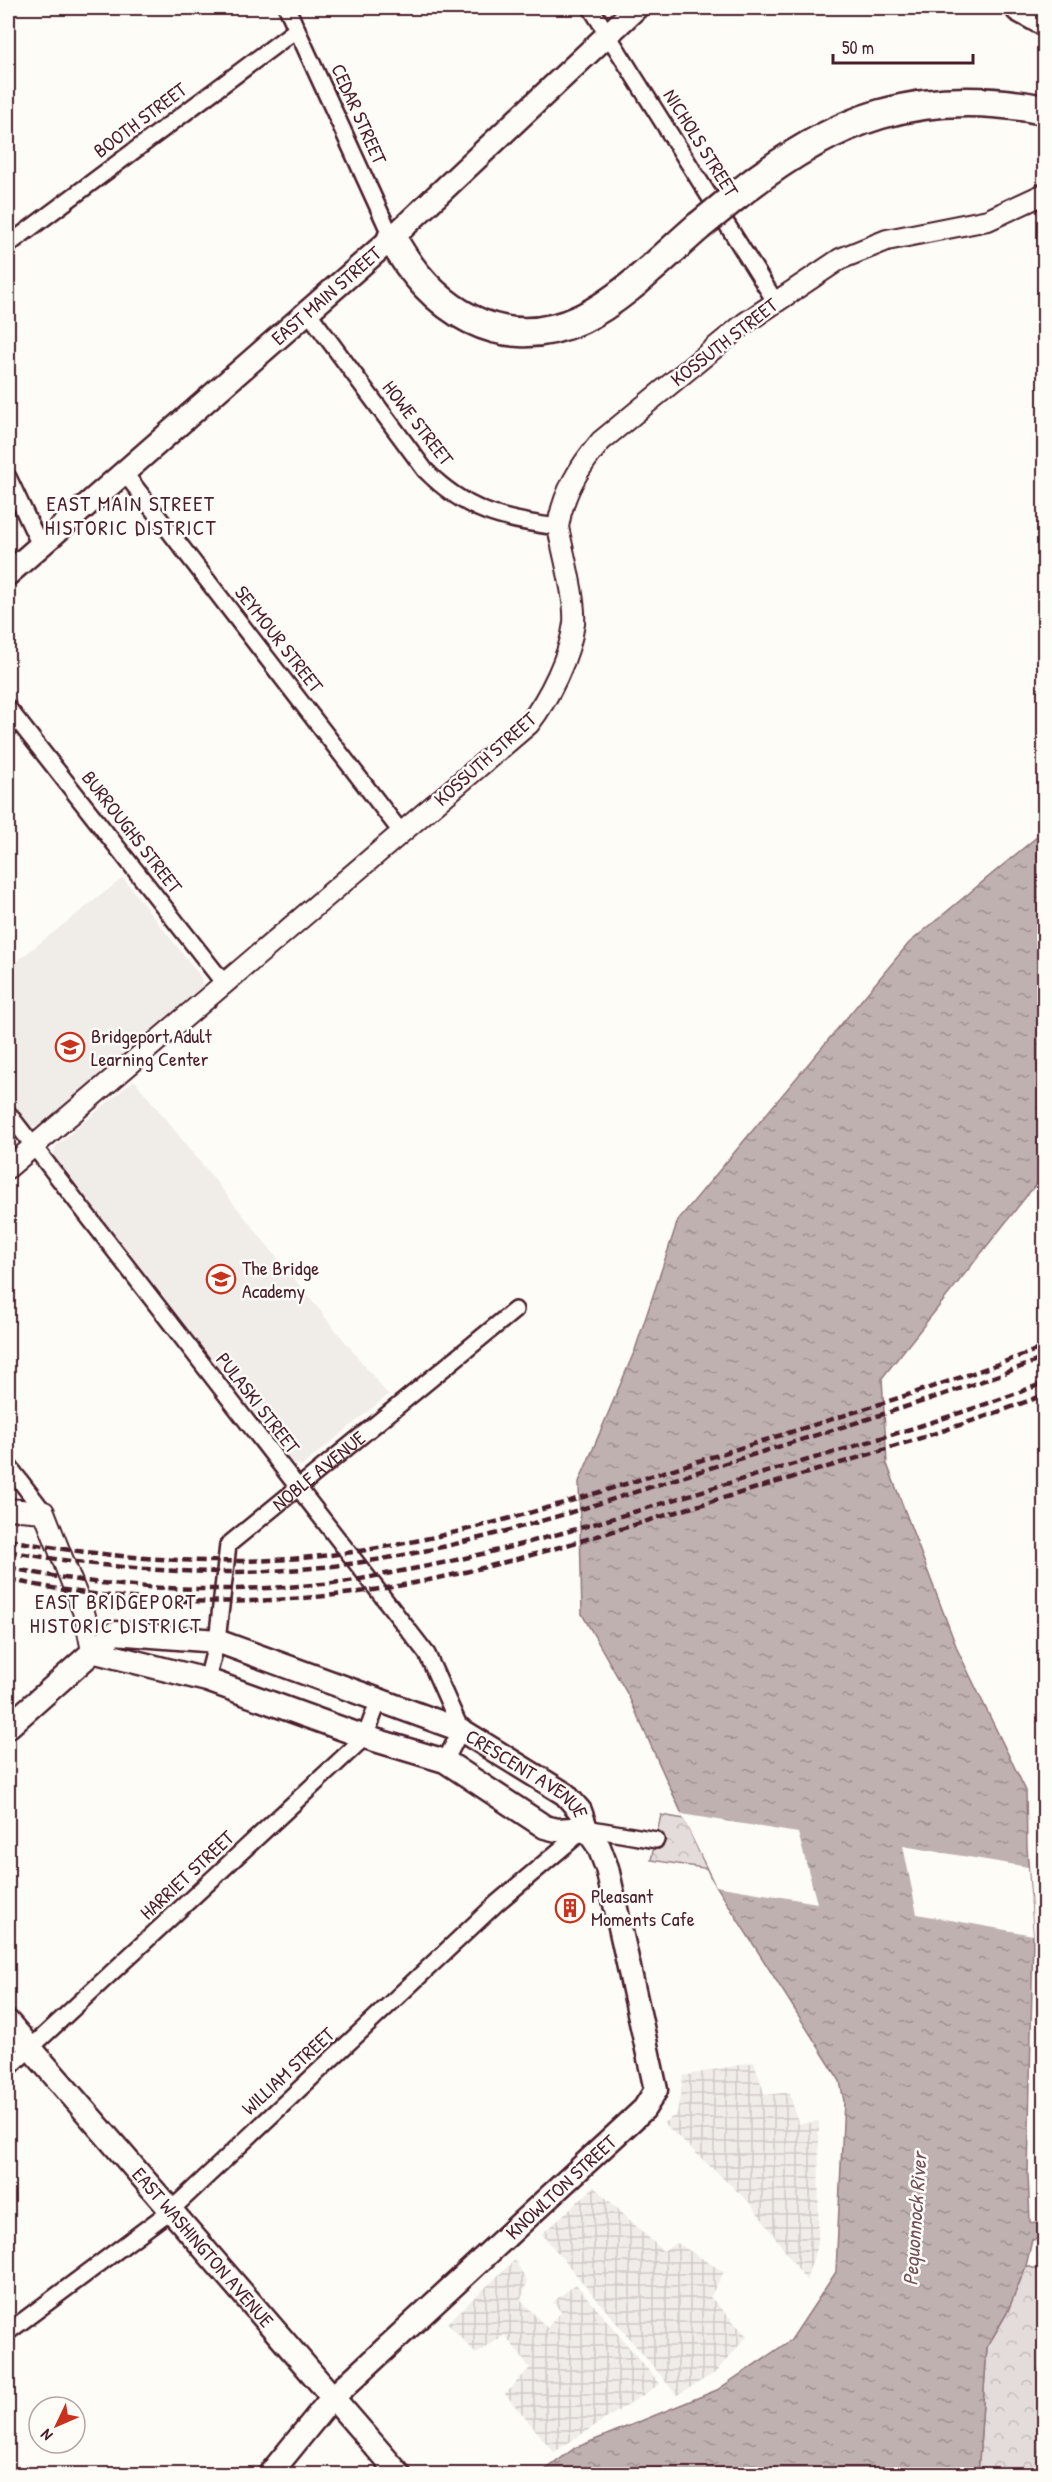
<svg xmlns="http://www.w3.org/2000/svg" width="1052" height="2482" font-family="'Patrick Hand',sans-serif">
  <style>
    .built { fill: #f0ece8 }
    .industrial { fill: url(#industrial-grid) }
    .park { fill: url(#park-crowns); stroke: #967e82; stroke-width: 1.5 }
    .water { fill: url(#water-ripples); stroke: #91777b; stroke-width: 1.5 }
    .pier { fill: #fdfcf7 }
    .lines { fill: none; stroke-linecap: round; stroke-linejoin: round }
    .minor-casing { stroke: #4a1f2b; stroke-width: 20 }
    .tertiary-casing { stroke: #4a1f2b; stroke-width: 24 }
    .secondary-casing { stroke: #4a1f2b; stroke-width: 27 }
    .motorway-casing { stroke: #4a1f2b; stroke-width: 33 }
    .minor { stroke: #fdfcf7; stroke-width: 15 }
    .tertiary { stroke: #fdfcf7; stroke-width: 20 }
    .secondary { stroke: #fdfcf7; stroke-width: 22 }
    .motorway { stroke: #fdfcf7; stroke-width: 28 }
    .rail { stroke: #4a1f2b; stroke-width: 4.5; stroke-dasharray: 9 4.5; stroke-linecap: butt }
    .motorway-bridge-casing { stroke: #4a1f2b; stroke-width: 33; stroke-linecap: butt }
    .motorway-bridge { stroke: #fdfcf7; stroke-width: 28 }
    .labels { text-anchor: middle; stroke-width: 5; stroke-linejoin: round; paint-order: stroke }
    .street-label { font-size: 20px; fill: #4a1f2b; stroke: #fdfcf7 }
    .poi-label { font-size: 20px; fill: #4a1f2b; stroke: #fdfcf7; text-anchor: start }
    .neighbourhood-label { font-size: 21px; letter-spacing: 1.5px; fill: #4a1f2b; stroke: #fdfcf7 }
    .water-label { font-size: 21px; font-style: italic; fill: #73525a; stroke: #fdfcf7 }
  </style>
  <defs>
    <pattern id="industrial-grid" width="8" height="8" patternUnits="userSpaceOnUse" patternTransform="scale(1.5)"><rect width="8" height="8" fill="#f0ece8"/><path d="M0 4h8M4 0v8" fill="none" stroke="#cfcac7"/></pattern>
    <pattern id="park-crowns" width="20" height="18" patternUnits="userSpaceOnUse" patternTransform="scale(1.5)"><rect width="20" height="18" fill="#e3dcda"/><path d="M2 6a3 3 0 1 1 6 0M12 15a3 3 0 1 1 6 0" fill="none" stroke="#c4bcbb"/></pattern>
    <pattern id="water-ripples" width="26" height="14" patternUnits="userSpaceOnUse" patternTransform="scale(1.5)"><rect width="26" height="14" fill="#c0b1b1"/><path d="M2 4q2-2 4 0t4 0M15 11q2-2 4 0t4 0" fill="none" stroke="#9e8f90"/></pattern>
  </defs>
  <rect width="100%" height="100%" fill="#fdfcf7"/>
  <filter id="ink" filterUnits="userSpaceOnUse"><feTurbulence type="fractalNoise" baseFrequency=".0167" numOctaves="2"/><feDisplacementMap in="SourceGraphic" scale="12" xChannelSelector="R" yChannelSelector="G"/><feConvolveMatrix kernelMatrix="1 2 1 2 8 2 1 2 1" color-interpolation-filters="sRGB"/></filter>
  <g filter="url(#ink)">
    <g class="built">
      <path d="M123,878L201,977L202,986L38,1126L29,1127L8,1101V968Z"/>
      <path d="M134,1080L388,1395L302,1466L290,1462L53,1154L56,1146Z"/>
    </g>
    <g class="industrial">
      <path d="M754,2062L765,2095L789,2092L799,2124L819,2121L818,2243L806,2280L751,2204L663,2123L677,2114L683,2076Z"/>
      <path d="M594,2187L663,2251L677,2243L724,2272L710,2297L747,2336L715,2373L677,2395L542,2234Z"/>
      <path d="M515,2260L527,2282L521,2300L547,2328L561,2312L553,2302L576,2284L660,2384L554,2452L505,2394L530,2368L505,2335L476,2354L447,2323Z"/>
    </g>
    <g class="park">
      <path d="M661,1815L797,1838L813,1885L651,1860Z"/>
      <path d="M1026,2266L1044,2271V2474H978L987,2347L1007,2313Z"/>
    </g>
    <path class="water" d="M1044,831V1174L882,1378L887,1464L958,1651L1026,1791L1027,1847L1033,1935L1028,2174L1030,2222L1044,2226V2238L1032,2240L1026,2266L1007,2313L987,2347L978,2474H540L575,2448L717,2390L791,2340L836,2272L844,2101L840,2081L710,1876L629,1697L582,1614L579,1482L635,1350L678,1220L909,943Z"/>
    <g class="pier">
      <path d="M681,1814L798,1833L817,1903L716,1886Z"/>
      <path d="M903,1846L1028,1867L1033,1935L917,1914Z"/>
    </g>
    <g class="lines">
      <g class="minor-casing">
        <g id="minor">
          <path d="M287,8L392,238"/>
          <path d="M591,8L775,301"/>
          <path d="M8,245L297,29"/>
          <path d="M308,312L425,470C465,511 502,520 558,527"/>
          <path d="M123,471L401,832"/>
          <path d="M8,477L40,545"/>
          <path d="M8,708L223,982"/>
          <path d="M8,1113L427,1654L461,1730L445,1761"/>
          <path d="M8,1465L44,1512"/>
          <path id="s1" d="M207,1680L217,1641L228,1545L515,1310"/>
          <path d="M8,2069L365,1737L379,1700"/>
          <path d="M8,2332L170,2211L497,1903L586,1828L656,1840"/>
        </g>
      </g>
      <g class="tertiary-casing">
        <g id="tertiary">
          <path d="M8,1168L529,724C549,698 570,656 574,623C576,599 563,553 558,527C563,493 579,467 601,441L745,323L840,259L887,240L988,220L1044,194"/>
          <path d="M8,1509L44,1512L85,1616L92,1651"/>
        </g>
      </g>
      <g class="secondary-casing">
        <g id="secondary">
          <path id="s2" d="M8,574L392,238L636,8"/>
          <path d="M92,1651L207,1680L365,1737L445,1761L545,1827L557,1830L586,1828"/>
          <path id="s3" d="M8,1727L114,1633L217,1641L461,1730L565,1794L580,1811L586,1828L599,1847L607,1868L656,2090L644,2109L331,2399L270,2474"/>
          <path id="s4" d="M8,2022L399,2474"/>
        </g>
      </g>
      <g class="motorway-casing">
        <g id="motorway">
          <path d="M1020,8L1044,21"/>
          <path d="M737,195C833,118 920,85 1044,110"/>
          <path d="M392,238C430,308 500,357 581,319C623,299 664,256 699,226"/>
        </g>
      </g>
      <use href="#minor" class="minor"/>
      <use href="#tertiary" class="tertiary"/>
      <use href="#secondary" class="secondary"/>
      <use href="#motorway" class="motorway"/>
      <g class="rail">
        <path d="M8,1540C108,1558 211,1567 312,1557C452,1543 585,1496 718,1455C828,1420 937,1388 1044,1347"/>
        <path d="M8,1551C111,1570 218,1578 323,1567C460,1553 592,1505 723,1464C831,1430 939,1399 1044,1358"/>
        <path d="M8,1567C109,1591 229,1594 333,1583C354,1581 375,1576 396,1572C504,1553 608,1520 712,1488C824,1455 936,1424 1044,1383"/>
        <path d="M8,1579C116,1604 234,1607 344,1594C469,1579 592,1537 713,1501C824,1468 936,1436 1044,1395"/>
      </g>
      <g class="motorway-bridge-casing">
        <path id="motorway-bridge" d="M699,226L737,195"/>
      </g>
      <use href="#motorway-bridge" class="motorway-bridge"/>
    </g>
  </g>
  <defs>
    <g id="school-ring" transform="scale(1.5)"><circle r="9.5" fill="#fdfcf7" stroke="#c8321e" stroke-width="1.5"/><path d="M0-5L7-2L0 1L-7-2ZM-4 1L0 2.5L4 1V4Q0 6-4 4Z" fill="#c8321e"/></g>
    <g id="building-ring" transform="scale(1.5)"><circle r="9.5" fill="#fdfcf7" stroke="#c8321e" stroke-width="1.5"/><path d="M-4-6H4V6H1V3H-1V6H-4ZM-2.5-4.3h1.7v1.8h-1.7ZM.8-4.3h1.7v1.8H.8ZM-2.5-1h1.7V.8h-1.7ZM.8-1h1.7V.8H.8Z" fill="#c8321e"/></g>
  </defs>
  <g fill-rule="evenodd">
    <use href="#school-ring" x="70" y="1047"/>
    <use href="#school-ring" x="221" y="1279"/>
    <use href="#building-ring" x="570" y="1908"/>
  </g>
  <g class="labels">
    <g class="street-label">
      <text transform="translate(359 114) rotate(66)" y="7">CEDAR STREET</text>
      <text transform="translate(140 120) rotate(-37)" y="7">BOOTH STREET</text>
      <text transform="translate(701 143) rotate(58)" y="7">NICHOLS STREET</text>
      <text dy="7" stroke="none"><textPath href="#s2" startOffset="423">EAST MAIN STREET</textPath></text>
      <text transform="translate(724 342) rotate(-38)" y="7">KOSSUTH STREET</text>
      <text transform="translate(418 423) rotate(52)" y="7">HOWE STREET</text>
      <text transform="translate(279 639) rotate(52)" y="7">SEYMOUR STREET</text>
      <text transform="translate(485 759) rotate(-42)" y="7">KOSSUTH STREET</text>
      <text transform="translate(132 832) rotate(52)" y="7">BURROUGHS STREET</text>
      <text transform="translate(258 1403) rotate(52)" y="7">PULASKI STREET</text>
      <text dy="7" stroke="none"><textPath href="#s1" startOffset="254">NOBLE AVENUE</textPath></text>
      <text dy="7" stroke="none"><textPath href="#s3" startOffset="584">CRESCENT AVENUE</textPath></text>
      <text transform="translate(187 1875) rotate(-43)" y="7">HARRIET STREET</text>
      <text transform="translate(288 2071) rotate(-43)" y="7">WILLIAM STREET</text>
      <text transform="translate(561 2187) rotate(-43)" y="7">KNOWLTON STREET</text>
      <text dy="7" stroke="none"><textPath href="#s4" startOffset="298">EAST WASHINGTON AVENUE</textPath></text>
    </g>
    <g class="poi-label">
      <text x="91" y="1043">Bridgeport Adult<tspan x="91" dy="23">Learning Center</tspan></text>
      <text x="242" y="1275">The Bridge<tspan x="242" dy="23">Academy</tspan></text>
      <text x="591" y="1903">Pleasant<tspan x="591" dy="23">Moments Cafe</tspan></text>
    </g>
    <g class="neighbourhood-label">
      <text x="131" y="511">EAST MAIN STREET<tspan x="131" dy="24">HISTORIC DISTRICT</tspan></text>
      <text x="116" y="1609">EAST BRIDGEPORT<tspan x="116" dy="24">HISTORIC DISTRICT</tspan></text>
    </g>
    <g class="water-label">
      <text transform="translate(915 2219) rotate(-86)" y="7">Pequonnock River</text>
    </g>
  </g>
  <rect width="1052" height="2482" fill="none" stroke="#fdfcf7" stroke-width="30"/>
  <rect x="15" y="15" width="1022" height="2452" fill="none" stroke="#4a1f2b" stroke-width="2" filter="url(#ink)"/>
  <g transform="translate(57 2425) rotate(226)"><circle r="28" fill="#fdfcf7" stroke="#b5a4a5" stroke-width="1.5"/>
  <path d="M0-4.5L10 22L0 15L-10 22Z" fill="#c8321e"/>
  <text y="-9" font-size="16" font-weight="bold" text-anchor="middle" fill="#4a1f2b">N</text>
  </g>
  <path d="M833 54v9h140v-9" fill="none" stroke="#4a1f2b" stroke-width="3"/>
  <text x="842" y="54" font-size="18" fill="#4a1f2b" stroke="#fdfcf7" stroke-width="4.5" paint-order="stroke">50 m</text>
</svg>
